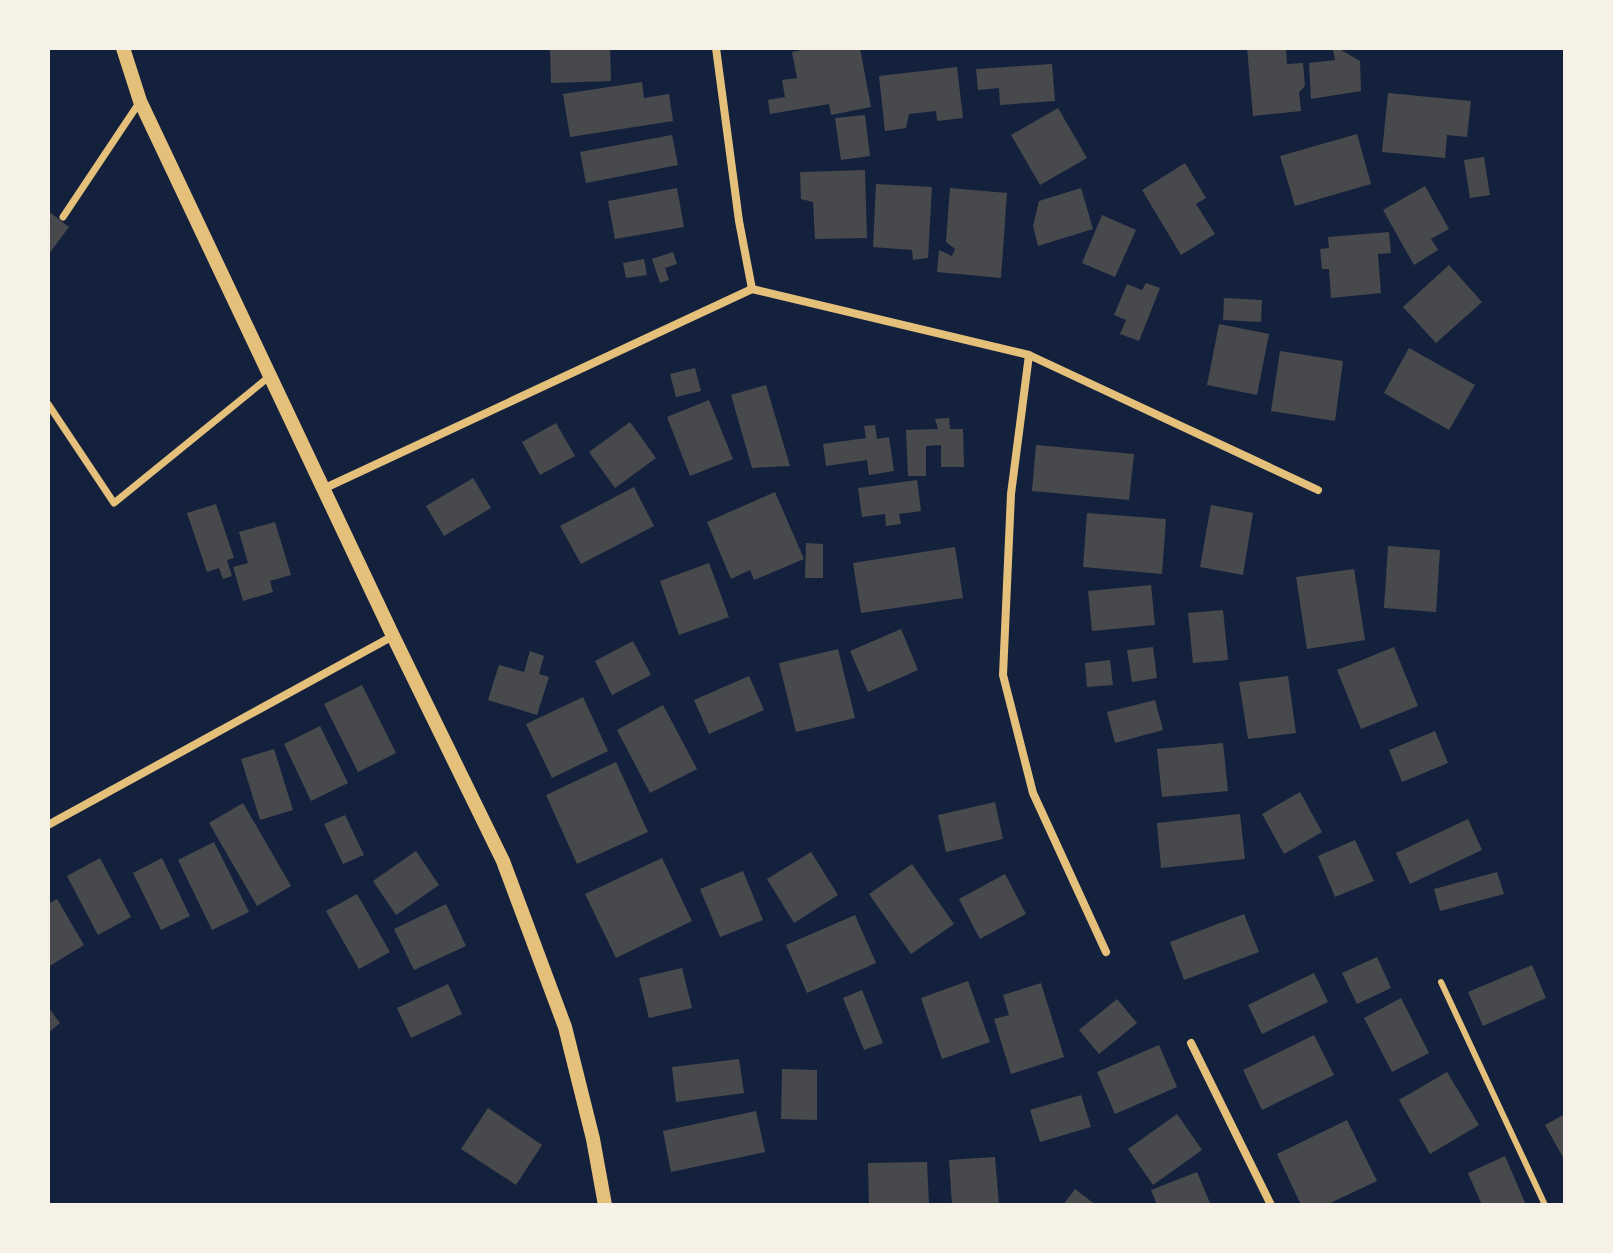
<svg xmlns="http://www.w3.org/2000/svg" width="1613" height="1253" font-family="'PT Serif',serif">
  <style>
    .building { fill: #48494c }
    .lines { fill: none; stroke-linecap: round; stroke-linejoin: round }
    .service { stroke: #e5c07b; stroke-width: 6 }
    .pedestrian { stroke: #e5c07b; stroke-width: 7 }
    .minor { stroke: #e5c07b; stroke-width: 8 }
    .tertiary { stroke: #e5c07b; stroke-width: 14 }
  </style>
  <rect width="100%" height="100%" fill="#14213d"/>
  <g class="building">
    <path d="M550,48H610L611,81L551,83Z"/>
    <path d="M813,48H860L871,107L831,115L829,104L770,114L768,100L785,97L782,80L797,78L792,52Z"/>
    <path d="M1247,48H1286L1287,64L1303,63L1305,86L1299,92L1301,111L1253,116Z"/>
    <path d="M1333,50H1341L1360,61L1361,91L1311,99L1309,63L1335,60Z"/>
    <path d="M1052,64L1055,101L1000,105L999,88L978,90L976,69Z"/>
    <path d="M957,67L963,118L937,121L936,111L909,114L906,128L885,131L879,76Z"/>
    <path d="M642,82L644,98L669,94L673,121L570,137L563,94Z"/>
    <path d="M1388,93L1471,101L1467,137L1447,135L1445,158L1382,152Z"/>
    <path d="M1058,108L1087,158L1040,185L1011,135Z"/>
    <path d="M865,115L870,156L841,160L835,118Z"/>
    <path d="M1357,134L1371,184L1295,206L1280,156Z"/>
    <path d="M672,135L678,165L586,183L580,152Z"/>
    <path d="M1484,157L1490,195L1470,198L1464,160Z"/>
    <path d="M1185,163L1206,198L1196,204L1215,234L1181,255L1142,190Z"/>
    <path d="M865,170L867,238L815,239L813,202L801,199L800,172Z"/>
    <path d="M876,184L932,187L928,258L913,260L912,250L873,247Z"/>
    <path d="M1425,186L1449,229L1431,239L1438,250L1414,265L1383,210Z"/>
    <path d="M677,188L684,227L615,239L608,201Z"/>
    <path d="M950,188L1007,193L1001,278L937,272L939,250L952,256L955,249L946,242Z"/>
    <path d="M1081,188L1093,229L1038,246L1033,226L1039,201Z"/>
    <path d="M48,211L69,227L48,255Z"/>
    <path d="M1102,215L1136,230L1115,277L1082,263Z"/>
    <path d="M1389,232L1391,253L1378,254L1381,293L1331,298L1329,269H1322L1320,249L1329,248L1328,237Z"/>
    <path d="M673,252L677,264L665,268L669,280L660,283L652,259Z"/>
    <path d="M644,259L647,275L626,278L623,263Z"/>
    <path d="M1449,265L1482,302L1436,343L1403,307Z"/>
    <path d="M1146,283L1160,288L1139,341L1120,334L1126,320L1114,315L1127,284L1142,290Z"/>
    <path d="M1224,298L1262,300L1261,322L1223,320Z"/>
    <path d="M1219,324L1269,334L1257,395L1207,385Z"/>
    <path d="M1409,348L1475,385L1449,430L1384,393Z"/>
    <path d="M1280,351L1343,361L1335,421L1271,411Z"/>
    <path d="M695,368L701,391L676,397L670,374Z"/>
    <path d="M766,385L790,466L752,468L731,395Z"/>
    <path d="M709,400L733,459L690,476L667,417Z"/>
    <path d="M949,418L950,429H963L964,467H941V445L926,446V476H908L906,430L938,429L935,419Z"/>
    <path d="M630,422L656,458L615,488L589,452Z"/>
    <path d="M556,423L575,456L540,475L522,442Z"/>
    <path d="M875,425L877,439L889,437L894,471L869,475L867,460L826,466L823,444L866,438L864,426Z"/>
    <path d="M1036,445L1134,454L1129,500L1032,491Z"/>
    <path d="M473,478L491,508L444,536L426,506Z"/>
    <path d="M917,480L921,511L899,514L901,524L886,526L885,514L862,517L858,488Z"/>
    <path d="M634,487L654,526L581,564L560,526Z"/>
    <path d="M775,492L804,559L754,580L750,570L731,579L707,522Z"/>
    <path d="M216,504L234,558L227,560L232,576L223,579L219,568L207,572L187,513Z"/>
    <path d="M1211,505L1253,513L1243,575L1200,567Z"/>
    <path d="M1087,513L1166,519L1162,574L1083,567Z"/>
    <path d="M275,522L291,575L270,581L273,592L243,601L233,567L248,563L239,532Z"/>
    <path d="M806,543L823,544V578H805Z"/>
    <path d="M1388,546L1440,550L1436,612L1384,608Z"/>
    <path d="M955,547L963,598L861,613L853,563Z"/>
    <path d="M709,563L729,617L679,635L660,581Z"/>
    <path d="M1354,569L1365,640L1307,649L1296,577Z"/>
    <path d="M1151,585L1155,625L1092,631L1088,591Z"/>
    <path d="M1223,610L1228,660L1193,663L1188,613Z"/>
    <path d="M901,629L918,670L868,692L850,651Z"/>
    <path d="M633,641L651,675L612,695L595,661Z"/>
    <path d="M1153,647L1157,678L1132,682L1127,650Z"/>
    <path d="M1394,647L1418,706L1361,729L1337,670Z"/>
    <path d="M838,649L855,718L796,732L779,663Z"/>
    <path d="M530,651L544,656L539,674L549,677L537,715L488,700L499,665L524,672Z"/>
    <path d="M1110,660L1113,685L1087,687L1085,663Z"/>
    <path d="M749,676L764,710L709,734L694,700Z"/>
    <path d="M1288,676L1296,733L1248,739L1239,682Z"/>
    <path d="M362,685L396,753L358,772L324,704Z"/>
    <path d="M583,697L608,751L552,778L526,724Z"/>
    <path d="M1155,700L1163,730L1115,743L1107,712Z"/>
    <path d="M663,705L697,769L650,793L617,730Z"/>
    <path d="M320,726L348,783L311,801L284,744Z"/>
    <path d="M1435,731L1448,763L1402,782L1389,750Z"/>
    <path d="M1223,743L1228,791L1162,797L1157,749Z"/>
    <path d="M274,749L293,810L260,820L241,759Z"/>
    <path d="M616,762L648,832L577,864L546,795Z"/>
    <path d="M1300,792L1322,832L1284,854L1262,814Z"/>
    <path d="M995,802L1003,839L946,852L938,815Z"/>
    <path d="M243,803L291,886L257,906L209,823Z"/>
    <path d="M1240,814L1245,859L1161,868L1157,823Z"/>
    <path d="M345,815L364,855L343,864L324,824Z"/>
    <path d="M1468,819L1482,850L1410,884L1396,853Z"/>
    <path d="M1355,840L1374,881L1335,897L1318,856Z"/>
    <path d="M214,842L249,912L212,930L178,860Z"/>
    <path d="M416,851L439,885L396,915L373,881Z"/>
    <path d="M811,852L838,895L794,923L767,879Z"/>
    <path d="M100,858L131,917L98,935L67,876Z"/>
    <path d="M162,858L190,916L161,930L133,873Z"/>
    <path d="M662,858L692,921L616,958L585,894Z"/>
    <path d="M912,864L954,924L911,954L869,894Z"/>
    <path d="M743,871L763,920L720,937L700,889Z"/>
    <path d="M1497,872L1504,894L1440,911L1434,889Z"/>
    <path d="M1005,874L1026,914L980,939L959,899Z"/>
    <path d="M357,894L390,952L359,969L326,911Z"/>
    <path d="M57,899L84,945L48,967V904Z"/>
    <path d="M446,904L466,946L414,970L394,929Z"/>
    <path d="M1244,914L1259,952L1184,980L1170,942Z"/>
    <path d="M855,915L876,963L807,993L786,945Z"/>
    <path d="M1377,957L1391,988L1357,1004L1342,973Z"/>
    <path d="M1532,965L1546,998L1483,1026L1468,992Z"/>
    <path d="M682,968L692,1008L649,1018L639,978Z"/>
    <path d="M1314,973L1328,1002L1262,1034L1248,1005Z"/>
    <path d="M968,981L990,1042L942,1059L921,998Z"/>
    <path d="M1041,983L1064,1057L1011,1074L994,1019L1009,1015L1003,995Z"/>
    <path d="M448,984L462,1014L411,1038L397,1008Z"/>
    <path d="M862,990L883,1043L864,1050L843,998Z"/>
    <path d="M1401,998L1429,1053L1392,1072L1364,1018Z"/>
    <path d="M1117,999L1137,1023L1099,1054L1079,1030Z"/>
    <path d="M48,1007L60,1023L48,1033Z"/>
    <path d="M1314,1035L1334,1075L1262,1110L1243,1070Z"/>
    <path d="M1159,1045L1177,1087L1115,1114L1097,1072Z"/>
    <path d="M739,1059L744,1093L676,1102L672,1067Z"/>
    <path d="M782,1069L817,1070V1120L781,1119Z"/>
    <path d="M1447,1072L1479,1125L1430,1154L1399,1100Z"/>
    <path d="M1081,1095L1091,1127L1040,1142L1030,1110Z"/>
    <path d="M488,1108L542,1145L516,1185L461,1149Z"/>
    <path d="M756,1111L765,1152L671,1172L663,1131Z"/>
    <path d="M1177,1114L1202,1150L1153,1185L1128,1149Z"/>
    <path d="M1565,1114V1161L1545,1125Z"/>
    <path d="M1347,1120L1377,1181L1326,1205H1301L1277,1154Z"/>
    <path d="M1505,1156L1526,1205H1482L1468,1173Z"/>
    <path d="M995,1157L999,1205H952L949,1160Z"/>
    <path d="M927,1162L929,1205H869L868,1163Z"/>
    <path d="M1197,1172L1210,1203L1157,1205L1151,1190Z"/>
    <path d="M1075,1189L1096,1205H1063Z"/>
  </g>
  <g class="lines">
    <path class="service" d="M1441,982L1545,1205"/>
    <g class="pedestrian">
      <path d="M63,217L139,103"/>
      <path d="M48,404L114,503L270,376"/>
    </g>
    <g class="minor">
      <path d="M716,48L739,221L752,289"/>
      <path d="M1029,355L1011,494L1003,675L1033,793L1106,952"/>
      <path d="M323,489L752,289L1029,355L1318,490"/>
      <path d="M48,825L393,636"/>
      <path d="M1191,1043L1271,1205"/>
    </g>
    <path class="tertiary" d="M123,48L140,101L393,636L503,861L565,1027L593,1139L605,1205"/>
  </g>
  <rect width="1613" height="1253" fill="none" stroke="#f6f1e7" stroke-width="100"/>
</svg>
